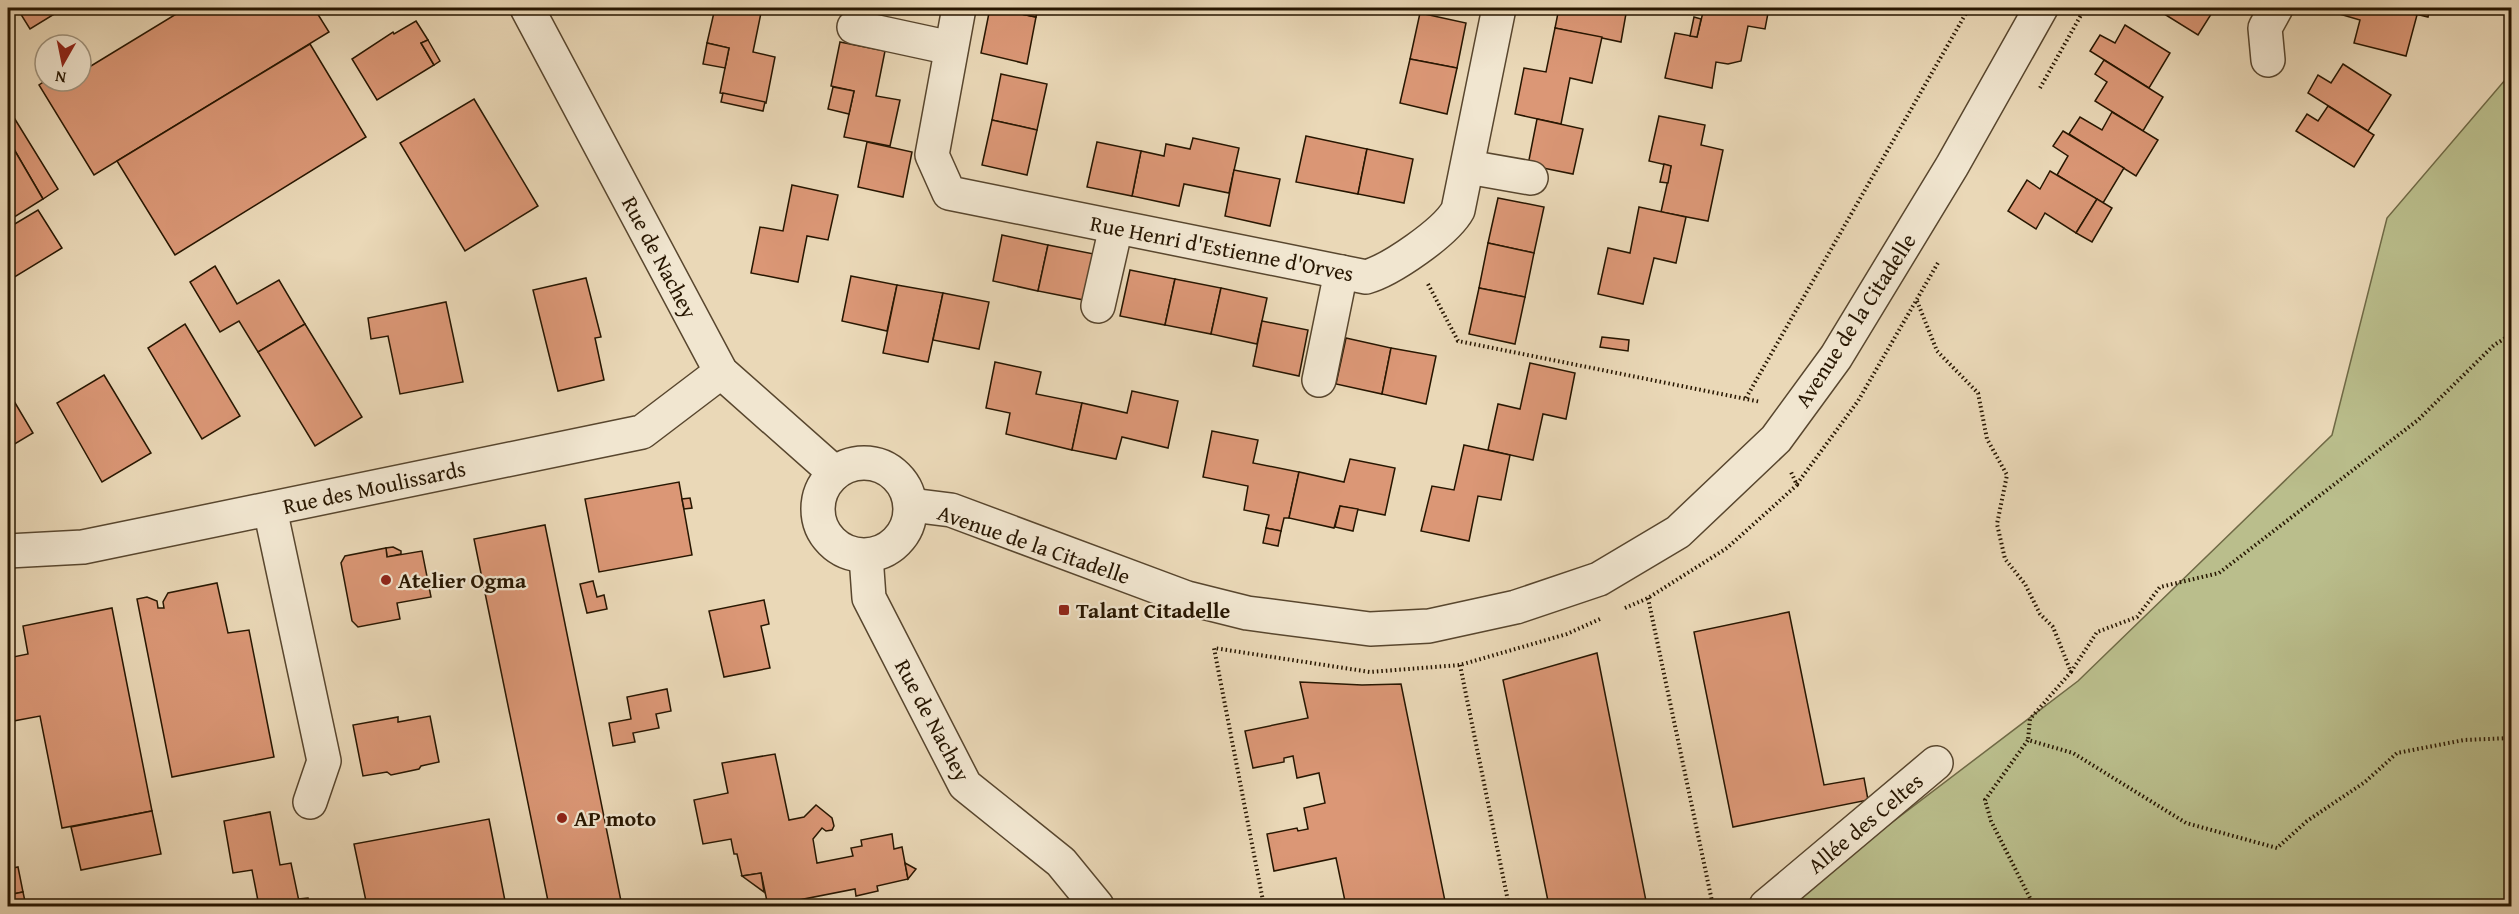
<svg xmlns="http://www.w3.org/2000/svg" width="2519" height="914" font-family="'Gentium Book Plus',serif">
  <style>
    .green { fill: #babe8c; stroke: #706a46; stroke-width: 1.5 }
    .building { fill: #db9776; stroke: #271601; stroke-width: 1.5 }
    .lines { fill: none; stroke-linecap: round; stroke-linejoin: round }
    .minor-casing { stroke: #58462e; stroke-width: 36 }
    .path { stroke: #271601; stroke-width: 4; stroke-dasharray: 1.5 3; stroke-linecap: butt }
    .minor { stroke: #f1e6d0; stroke-width: 33 }
    .poi-dot { fill: #8f2418; stroke: #f1e6d0; stroke-width: 2 }
    .labels { text-anchor: middle; stroke-width: 4.5; stroke-linejoin: round; paint-order: stroke }
    .street-label { font-size: 22px; fill: #271601; stroke: #f1e6d0 }
    .poi-label { font-size: 22px; font-weight: bold; fill: #271601; stroke: #f1e6d0; text-anchor: start }
  </style>
  <rect width="100%" height="100%" fill="#ead8b7"/>
  <filter id="stains"><feTurbulence type="fractalNoise" baseFrequency=".00333" numOctaves="4"/><feColorMatrix values="0 0 0 0 .2 0 0 0 0 .09 0 0 0 0 .02 0 0 0 .5 -.17"/></filter>
  <radialGradient id="worn" r=".72"><stop offset=".6" stop-color="#630" stop-opacity="0"/><stop offset="1" stop-color="#630" stop-opacity=".3"/></radialGradient>
  <path class="green" d="M2511,73V906H1782L2078,681L2332,435L2387,218Z"/>
  <g class="building">
    <path d="M17,8H60L61,10L30,29Z"/>
    <path d="M186,8H314L329,32L94,175L39,85L45,81H81V72Z"/>
    <path d="M715,8H762L753,52L775,57L766,103L720,93L729,48L707,43Z"/>
    <path d="M865,8H899L897,14Z"/>
    <path d="M990,8L1036,17L1027,64L981,53Z"/>
    <path d="M990,8H1038L1036,17Z"/>
    <path d="M1559,8H1627L1621,42L1555,28Z"/>
    <path d="M1704,8H1769L1765,29L1748,26L1741,61L1728,64L1716,62L1712,88L1665,78L1675,33L1697,37Z"/>
    <path d="M2164,8H2215L2198,35L2161,12Z"/>
    <path d="M2338,8H2391L2417,15L2406,56L2354,43L2360,20L2336,13Z"/>
    <path d="M2391,8H2430L2428,17Z"/>
    <path d="M1420,13L1466,23L1457,68L1410,59Z"/>
    <path d="M1694,17L1701,19L1697,37L1690,36Z"/>
    <path d="M416,21L428,40L421,43L434,65L377,100L352,59L393,32L394,34Z"/>
    <path d="M2125,25L2170,53L2149,88L2090,51L2100,35L2115,43Z"/>
    <path d="M1555,28L1602,37L1592,83L1570,78L1561,124L1515,114L1524,68L1546,72Z"/>
    <path d="M428,40L440,61L434,65L421,43Z"/>
    <path d="M840,42L885,51L876,96L900,100L890,146L844,137L854,91L831,86Z"/>
    <path d="M707,43L729,48L725,68L703,64Z"/>
    <path d="M310,44L366,137L175,255L117,161Z"/>
    <path d="M1410,59L1457,68L1447,114L1400,103Z"/>
    <path d="M2104,60L2163,97L2143,131L2095,101L2107,82L2095,74Z"/>
    <path d="M2343,64L2391,95L2368,131L2308,93L2318,75L2331,83Z"/>
    <path d="M1001,74L1047,84L1037,130L992,120Z"/>
    <path d="M833,87L854,91L849,114L828,109Z"/>
    <path d="M723,93L765,102L763,111L721,102Z"/>
    <path d="M474,99L538,206L465,251L400,143Z"/>
    <path d="M2328,106L2374,135L2354,167L2296,131L2307,114L2318,121Z"/>
    <path d="M2112,112L2158,140L2136,176L2069,134L2080,117L2102,130Z"/>
    <path d="M13,116L58,189L43,199L8,139V119Z"/>
    <path d="M1659,116L1705,125L1701,145L1723,150L1708,221L1661,212L1671,166L1649,161Z"/>
    <path d="M1537,119L1583,129L1573,174L1528,165Z"/>
    <path d="M992,120L1037,130L1027,175L982,165Z"/>
    <path d="M2063,131L2124,168L2103,203L2057,175L2068,156L2053,146Z"/>
    <path d="M1306,136L1367,149L1358,194L1296,182Z"/>
    <path d="M1193,138L1239,148L1229,193L1184,184L1179,206L1132,196L1141,151L1164,156L1166,144L1190,149Z"/>
    <path d="M8,139L43,199L8,221Z"/>
    <path d="M867,142L912,152L903,197L858,187Z"/>
    <path d="M1097,142L1141,151L1132,196L1087,187Z"/>
    <path d="M1367,149L1413,159L1404,203L1358,194Z"/>
    <path d="M1664,164L1671,166L1668,183L1660,182Z"/>
    <path d="M1234,170L1280,179L1270,226L1225,216Z"/>
    <path d="M2050,171L2097,199L2076,233L2045,213L2036,229L2008,211L2027,180L2040,189Z"/>
    <path d="M792,185L838,195L828,240L807,236L798,282L751,273L760,227L783,231Z"/>
    <path d="M1498,198L1544,207L1534,253L1488,243Z"/>
    <path d="M2097,199L2112,208L2092,242L2076,233Z"/>
    <path d="M1639,207L1686,217L1676,263L1654,258L1643,304L1598,294L1608,248L1630,253Z"/>
    <path d="M38,210L62,248L8,281V228Z"/>
    <path d="M1002,235L1048,245L1038,291L993,281Z"/>
    <path d="M1488,243L1534,253L1525,297L1479,288Z"/>
    <path d="M1048,245L1094,254L1084,300L1038,291Z"/>
    <path d="M215,266L237,304L279,280L305,324L258,352L239,321L220,332L190,282Z"/>
    <path d="M1130,270L1175,279L1165,325L1120,316Z"/>
    <path d="M851,276L897,285L887,331L842,321Z"/>
    <path d="M586,278L601,337L595,338L604,380L558,391L533,290Z"/>
    <path d="M1175,279L1221,288L1211,334L1165,325Z"/>
    <path d="M897,285L943,293L928,362L883,353Z"/>
    <path d="M1221,288L1267,298L1257,344L1211,334Z"/>
    <path d="M1479,288L1525,297L1515,344L1469,334Z"/>
    <path d="M943,293L989,302L979,349L933,340Z"/>
    <path d="M446,302L463,382L400,394L388,336L371,339L368,318Z"/>
    <path d="M1262,321L1308,330L1299,376L1253,366Z"/>
    <path d="M185,324L240,416L202,439L148,348Z"/>
    <path d="M305,324L362,417L315,446L258,352Z"/>
    <path d="M1602,337L1629,340L1628,351L1600,347Z"/>
    <path d="M1346,338L1391,348L1382,394L1336,384Z"/>
    <path d="M1391,348L1436,356L1426,404L1382,394Z"/>
    <path d="M995,362L1041,372L1036,394L1082,403L1072,450L1006,434L1010,413L986,408Z"/>
    <path d="M1530,363L1575,373L1566,419L1543,414L1533,460L1488,450L1498,404L1520,409Z"/>
    <path d="M104,375L151,453L102,482L57,403Z"/>
    <path d="M8,391L33,433L8,448Z"/>
    <path d="M1132,391L1178,401L1168,448L1122,437L1116,459L1072,450L1082,403L1127,413Z"/>
    <path d="M1212,431L1258,440L1253,463L1299,472L1289,518H1284L1281,531L1266,528L1269,515L1244,510L1248,486L1203,477Z"/>
    <path d="M1464,445L1510,455L1501,500L1478,496L1469,541L1421,531L1432,486L1454,490Z"/>
    <path d="M1350,459L1395,468L1385,515L1340,506L1334,528L1289,518L1299,472L1344,482Z"/>
    <path d="M679,482L692,555L599,572L585,499Z"/>
    <path d="M690,498L692,508L684,509L682,499Z"/>
    <path d="M1340,506L1358,509L1353,531L1335,527Z"/>
    <path d="M545,525L622,906H549L474,539Z"/>
    <path d="M1266,528L1281,531L1278,546L1263,543Z"/>
    <path d="M393,547L401,551V554L387,557L386,548Z"/>
    <path d="M386,548L387,557L422,551L431,597L397,603L400,619L358,627L352,621L341,563L345,556Z"/>
    <path d="M593,581L597,597L604,595L607,609L587,613L580,584Z"/>
    <path d="M217,583L228,633L249,630L274,757L172,777L137,599L147,597L157,601L158,608H164L163,602L168,593Z"/>
    <path d="M764,600L769,624L761,626L770,668L724,677L709,611Z"/>
    <path d="M112,608L152,811L62,828L40,716L8,722V658L28,654L23,626Z"/>
    <path d="M1789,612L1824,785L1864,778L1868,800L1733,827L1694,632Z"/>
    <path d="M1597,653L1647,906H1549L1503,680Z"/>
    <path d="M1300,682L1362,685L1401,684L1446,906H1346L1336,858L1274,871L1267,834L1297,828L1298,831L1308,829L1304,808L1325,803L1319,773L1297,778L1293,756L1284,758V762L1253,768L1245,731L1308,718Z"/>
    <path d="M667,689L671,711L656,714L659,728L633,733L635,742L613,746L609,723L631,719L627,697Z"/>
    <path d="M430,716L439,762L421,766L419,769L391,775L387,772L363,776L353,725L398,717V722Z"/>
    <path d="M775,754L789,820L804,817L816,805L832,818L834,826L832,830L826,831L822,828L813,839L817,863L853,856L851,848L862,846L861,840L892,834L894,849L902,847L908,879L877,886L878,891L856,896L855,889L768,906L761,873L742,876L737,854H734L731,839L703,844L694,800L728,793L722,763Z"/>
    <path d="M152,811L161,854L81,870L71,827Z"/>
    <path d="M270,812L280,865L291,863L300,906H259L252,870L233,873L224,821Z"/>
    <path d="M489,819L506,906H367L354,844Z"/>
    <path d="M905,863L916,869L908,879Z"/>
    <path d="M18,867L23,892L8,895V869Z"/>
    <path d="M761,873L764,892L742,876Z"/>
    <path d="M23,892L26,906H8V895Z"/>
    <path d="M308,898L310,906H300L299,899Z"/>
  </g>
  <g class="lines">
    <g class="minor-casing">
      <g id="minor">
        <path d="M527,8L721,372L835,473"/>
        <path d="M959,8L932,155L949,193L1366,277C1391,270 1446,232 1458,210L1499,8"/>
        <path d="M854,27L951,48"/>
        <path d="M2268,60L2265,28L2276,8"/>
        <path d="M1468,167L1531,178"/>
        <path d="M1098,306L1116,227"/>
        <path d="M1319,380L1341,272"/>
        <circle cx="864" cy="509" r="46"/>
        <path d="M911,505L951,510L1187,598L1247,613L1370,629L1429,626L1516,607L1599,579L1678,532L1776,439L1836,357L1952,166L2041,8"/>
        <path d="M270,509L324,761L310,802"/>
        <path d="M8,551L83,547L642,432L721,372"/>
        <path d="M866,556L869,598L965,785L1061,862L1097,906"/>
        <path d="M1766,906L1936,763"/>
      </g>
    </g>
    <g class="path">
      <path d="M2040,88L2085,8"/>
      <path d="M1428,284L1458,341L1761,402"/>
      <path d="M1917,301L1937,351L1978,393L1987,439L2007,475L1997,524L2005,559L2025,584L2040,614L2053,627L2071,672L2030,719L2028,740"/>
      <path d="M1746,398L1969,8"/>
      <path d="M1797,484L1858,401L1939,261"/>
      <path d="M1648,598L1713,906"/>
      <path d="M1625,608L1648,598L1727,548L1797,485L1791,472"/>
      <path d="M1460,665L1509,906"/>
      <path d="M2071,672L2097,632L2137,617L2160,587L2219,573L2418,420L2494,345L2512,334"/>
      <path d="M1264,906L1214,648L1370,672L1460,665L1567,634L1602,618"/>
      <path d="M2034,906L1991,821L1985,800L2028,740L2073,753L2186,823L2277,848L2307,821L2365,782L2397,753L2464,740L2512,738"/>
    </g>
    <use href="#minor" class="minor"/>
  </g>
  <g class="poi-dot">
    <circle cx="386" cy="580" r="6"/>
    <rect x="1058" y="604" width="12" height="12" rx="3"/>
    <circle cx="562" cy="818" r="6"/>
  </g>
  <g class="labels">
    <g class="street-label">
      <text transform="translate(1222 248) rotate(11)" y="8">Rue Henri d'Estienne d'Orves</text>
      <text transform="translate(660 257) rotate(62)" y="8">Rue de Nachey</text>
      <text transform="translate(1855 320) rotate(-57)" y="8">Avenue de la Citadelle</text>
      <text transform="translate(374 487) rotate(-12)" y="8">Rue des Moulissards</text>
      <text transform="translate(1034 544) rotate(19)" y="8">Avenue de la Citadelle</text>
      <text transform="translate(933 720) rotate(62)" y="8">Rue de Nachey</text>
      <text transform="translate(1865 823) rotate(-40)" y="8">Allée des Celtes</text>
    </g>
    <g class="poi-label">
      <text x="398" y="588">Atelier Ogma</text>
      <text x="1076" y="618">Talant Citadelle</text>
      <text x="574" y="826">AP moto</text>
    </g>
  </g>
  <rect width="2519" height="914" fill="none" stroke="#ead8b7" stroke-width="30"/>
  <rect x="9" y="9" width="2501" height="896" fill="none" stroke="#271601" stroke-width="3"/>
  <rect x="15" y="15" width="2489" height="884" fill="none" stroke="#271601" stroke-width="1.5"/>
  <g transform="translate(63 63) rotate(189)"><circle r="28" fill="#f1e6d0" stroke="#a0937d" stroke-width="1.5"/>
  <path d="M0-4.5L10 22L0 15L-10 22Z" fill="#8f2418"/>
  <text y="-9" font-size="16" font-weight="bold" text-anchor="middle" fill="#271601">N</text>
  </g>
  <rect width="100%" height="100%" filter="url(#stains)"/>
  <rect width="100%" height="100%" fill="url(#worn)"/>
</svg>
